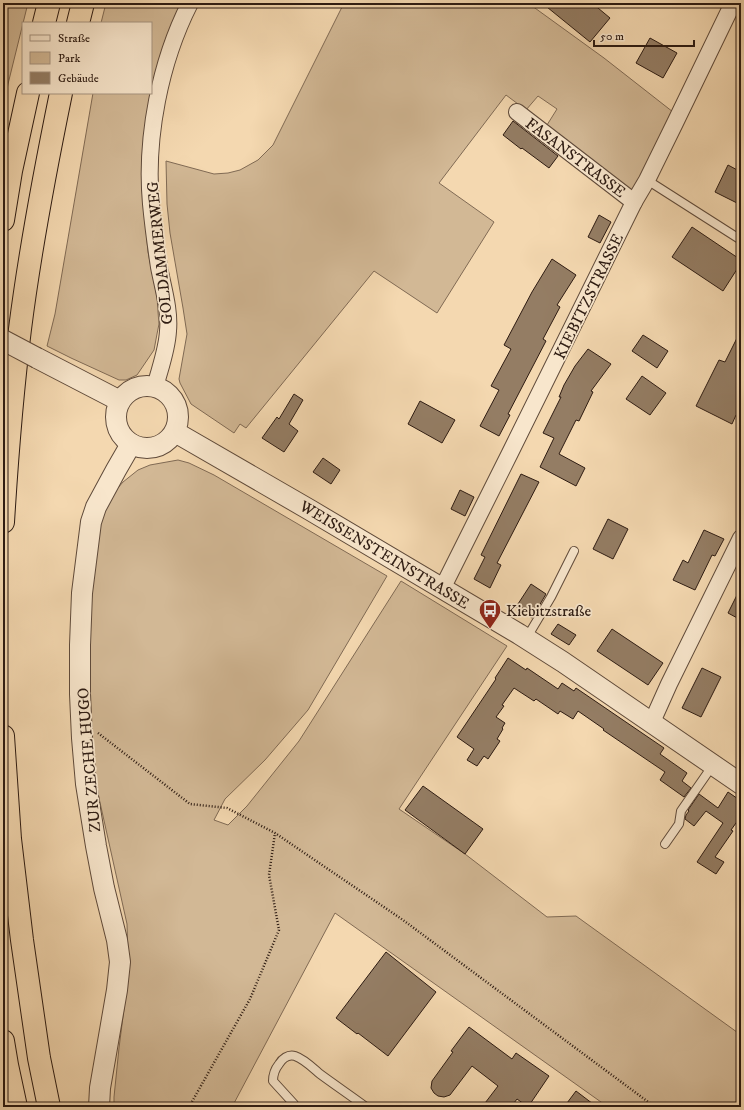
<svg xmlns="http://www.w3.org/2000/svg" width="744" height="1110" font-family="'IM FELL DW Pica',serif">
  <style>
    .green { fill: #d2b895; stroke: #806a54 }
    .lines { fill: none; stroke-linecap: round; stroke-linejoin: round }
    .stream { stroke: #7c6650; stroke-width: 4 }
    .building { fill: #947d64; stroke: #2d1b12 }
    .service-casing { stroke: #5f4a3a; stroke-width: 10 }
    .minor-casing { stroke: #5f4a3a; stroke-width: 18 }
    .tertiary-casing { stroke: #5f4a3a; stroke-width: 22 }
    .motorway-casing { stroke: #2d1b12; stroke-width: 24 }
    .path { stroke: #2d1b12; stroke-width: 2.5; stroke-dasharray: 1 2; stroke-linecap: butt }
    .service { stroke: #f8e6cc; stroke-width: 8 }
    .minor { stroke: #f8e6cc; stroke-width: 16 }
    .tertiary { stroke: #f8e6cc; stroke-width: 20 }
    .motorway { stroke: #f4d8b0; stroke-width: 22 }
    .tertiary-bridge-casing { stroke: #5f4a3a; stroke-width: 22; stroke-linecap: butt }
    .tertiary-bridge { stroke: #f8e6cc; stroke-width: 20 }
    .labels { text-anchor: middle; stroke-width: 3.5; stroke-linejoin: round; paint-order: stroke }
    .street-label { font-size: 16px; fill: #2d1b12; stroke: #f8e6cc }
    .poi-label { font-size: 16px; fill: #2d1b12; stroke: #f8e6cc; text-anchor: start }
  </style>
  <rect width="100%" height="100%" fill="#f4d8b0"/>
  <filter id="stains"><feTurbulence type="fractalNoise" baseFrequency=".005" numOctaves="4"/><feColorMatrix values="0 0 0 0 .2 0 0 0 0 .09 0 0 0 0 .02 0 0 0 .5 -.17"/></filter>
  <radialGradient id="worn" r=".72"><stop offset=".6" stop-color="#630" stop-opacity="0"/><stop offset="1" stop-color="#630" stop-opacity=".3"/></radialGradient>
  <g class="green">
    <path d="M3,3H28L8,84L3,111Z"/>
    <path d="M106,3H182L166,38L158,63L144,207L148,252L157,297L158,312L159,324L157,334L154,350L137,375L126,380H119L71,358L47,346L55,314L93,93H151V23H101Z"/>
    <path d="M344,3H528L604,58L673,112L637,188L628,191L547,125L557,109L538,96L526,110L506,95L439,183L494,222L437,313L374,271L246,428L240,424L234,433L191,404L180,383L179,379L187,334L183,308L170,233L167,204L166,161L214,174L228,173L240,170L258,160L273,145Z"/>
    <path d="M178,460L189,463L214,475L387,576L308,710L265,760L225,799L214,820L228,825L247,806L299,741L401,581L507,646L399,809L465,854L547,917L576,916L741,1035V1107H608L335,913L232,1107H114V1097L119,1048L127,985L128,957L127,924L97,789L89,701L91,603L98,535L103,513L111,496L123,482L138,470L150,465Z"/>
  </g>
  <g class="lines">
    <path class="stream" d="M3,5V3"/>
  </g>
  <g class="building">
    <path d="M542,3H592L610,18L590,42Z"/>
    <path d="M650,38L677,53L663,78L636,63Z"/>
    <path d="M513,121L558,156L549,168L522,148L521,149L503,135Z"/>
    <path d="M728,165L741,172V205L715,192Z"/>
    <path d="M599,215L611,222L600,243L588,237Z"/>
    <path d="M692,227L741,260V263L723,291L672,257Z"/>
    <path d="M552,259L576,275L557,305L560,307L543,339L546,341L508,414L510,415L499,436L480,426L499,390L491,386L511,349L504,345L532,292Z"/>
    <path d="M741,330V417L736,415L732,424L696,406L719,360L725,362Z"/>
    <path d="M643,335L668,351L657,368L632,351Z"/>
    <path d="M588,349L611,364L591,391L593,392L579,421L576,420L559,454L585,468L576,486L540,467L554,438L543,433L561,397H559L564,385L575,366Z"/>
    <path d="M642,376L666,393L650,415L626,399Z"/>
    <path d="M294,394L303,400L289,424L298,431L284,452L262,438L277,417L279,419Z"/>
    <path d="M420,401L455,420L442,443L408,424Z"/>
    <path d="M323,458L340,470L331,484L313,472Z"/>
    <path d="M521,474L539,482L497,563L501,565L490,588L474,579L485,557L481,555Z"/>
    <path d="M460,490L474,497L465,516L451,509Z"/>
    <path d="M608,519L628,529L613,559L593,549Z"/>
    <path d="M704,530L724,539L715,556L712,555L695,590L673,580L683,560L688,563Z"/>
    <path d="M531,584L546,594L532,618L516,607Z"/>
    <path d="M741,587V620L728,613Z"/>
    <path d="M558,624L576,635L569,645L551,634Z"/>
    <path d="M612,629L663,663L648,685L597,651Z"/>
    <path d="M508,658L526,670L527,668L558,689L562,683L574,691L576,688L664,748L660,754L687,773L682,781L691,788L684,797L660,780L665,772L603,730L604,729L578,711L573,719L560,711L558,714L536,699L534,701L514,688L502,705L504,706L496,717L505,723L502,728L503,729L497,739L500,741L488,759L484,756L477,766L467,760L474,749L457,737L496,679L495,678Z"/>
    <path d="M702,668L721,677L701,717L682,708Z"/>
    <path d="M423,786L483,829L465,854L405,810Z"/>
    <path d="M728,792L741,801V816L731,830L733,831L715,857L724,862L716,874L697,862L723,823L706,811L694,826L685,819L686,815L689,811L688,810L699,794L718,808Z"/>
    <path d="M386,952L436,992L388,1056L358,1033L357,1034L336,1018Z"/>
    <path d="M469,1027L512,1059L516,1053L549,1076L528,1107L517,1099L511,1107H482L498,1086L472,1066L450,1095L444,1097L438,1096L434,1093L431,1088L432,1081L453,1052L451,1051Z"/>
    <path d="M576,1091L597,1107H564Z"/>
  </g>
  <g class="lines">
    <g class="service-casing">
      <g id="service">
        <path d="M647,180L741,240"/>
        <path d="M526,639L551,597L574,551"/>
        <path d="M665,844L679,824L681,811L713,765"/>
        <path d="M294,1107V1104L273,1081C273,1075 275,1069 279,1064C282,1059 288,1054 295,1056C304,1059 313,1068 320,1074C335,1085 351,1096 366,1107"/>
      </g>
    </g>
    <g class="minor-casing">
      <g id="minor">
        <path d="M517,112L634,202"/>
        <path d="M155,387C160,368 167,350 168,331C170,310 163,288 159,267C156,247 153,225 151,204C145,138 160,62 190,3"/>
        <path d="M442,589L510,453L634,202L647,180L675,123L733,3"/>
        <path d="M652,722L669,684L741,538"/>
      </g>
    </g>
    <g class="tertiary-casing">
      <g id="tertiary">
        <path d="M37,358L120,401"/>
        <circle cx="147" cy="417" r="31"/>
        <path d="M175,432L310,510L519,634L563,662L741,784"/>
        <path d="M99,1107L100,1088L117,990L120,962L117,940L104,888L96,846L86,784L82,738L80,694V645L82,593L91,522L96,507L116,470L131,444"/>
      </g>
    </g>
    <g class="motorway-casing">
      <g id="motorway">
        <path d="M44,23L49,3"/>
        <path d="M78,23L83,3"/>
        <path d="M3,220L11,171L28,93"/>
        <path d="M3,522C7,457 12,393 20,329C30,250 45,171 61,93"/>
        <path d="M3,736L10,839L22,940L39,1058L49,1107"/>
        <path d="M3,1041L7,1065L16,1107"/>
      </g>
    </g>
    <g class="path">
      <path d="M98,733L190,804L227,808L275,833L403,920L655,1107"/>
      <path d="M189,1107L250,999L279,930L269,875L275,833"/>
    </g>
    <use href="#service" class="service"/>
    <use href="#minor" class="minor"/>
    <use href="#tertiary" class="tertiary"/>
    <use href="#motorway" class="motorway"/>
    <g class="tertiary-bridge-casing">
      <path id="tertiary-bridge" d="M3,340L37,358"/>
    </g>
    <use href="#tertiary-bridge" class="tertiary-bridge"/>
  </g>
  <defs>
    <g id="bus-pin" transform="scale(1.15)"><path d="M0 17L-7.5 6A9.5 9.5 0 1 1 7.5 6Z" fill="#8f2418" stroke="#f8e6cc"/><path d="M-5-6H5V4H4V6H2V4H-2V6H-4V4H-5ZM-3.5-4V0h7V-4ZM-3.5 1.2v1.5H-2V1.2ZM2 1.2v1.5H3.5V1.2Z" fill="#fff"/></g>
  </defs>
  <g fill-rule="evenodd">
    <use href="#bus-pin" x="490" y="610"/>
  </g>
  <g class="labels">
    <g class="street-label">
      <text transform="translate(576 157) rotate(37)" y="6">FASANSTRASSE</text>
      <text transform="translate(159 253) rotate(-96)" y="6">GOLDAMMERWEG</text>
      <text transform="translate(588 296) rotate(-64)" y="6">KIEBITZSTRASSE</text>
      <text transform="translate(385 554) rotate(31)" y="6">WEISSENSTEINSTRASSE</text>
      <text transform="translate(88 760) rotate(-95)" y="6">ZUR ZECHE HUGO</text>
    </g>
    <g class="poi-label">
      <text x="506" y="616">Kiebitzstraße</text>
    </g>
  </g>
  <rect width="744" height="1110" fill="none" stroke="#f4d8b0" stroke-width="16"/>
  <rect x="4" y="4" width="736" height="1102" fill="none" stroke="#2d1b12" stroke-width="2"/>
  <rect x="8" y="8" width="728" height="1094" fill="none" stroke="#2d1b12"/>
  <rect x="22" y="22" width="130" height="72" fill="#f8e6cc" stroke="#a79582"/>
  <rect x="30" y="35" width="20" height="6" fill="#f8e6cc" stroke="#a79582"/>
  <text x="58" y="42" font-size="12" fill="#2d1b12">Straße</text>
  <rect x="30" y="52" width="20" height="12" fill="#d2b895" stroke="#a79582"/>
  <text x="58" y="62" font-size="12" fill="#2d1b12">Park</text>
  <rect x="30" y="72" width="20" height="12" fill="#947d64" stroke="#a79582"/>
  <text x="58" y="82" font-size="12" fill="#2d1b12">Gebäude</text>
  <path d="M594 40v6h100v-6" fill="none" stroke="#2d1b12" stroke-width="2"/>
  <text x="600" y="40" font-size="12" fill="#2d1b12" stroke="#f8e6cc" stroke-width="3" paint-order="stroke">50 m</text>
  <rect width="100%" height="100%" filter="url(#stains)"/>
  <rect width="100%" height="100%" fill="url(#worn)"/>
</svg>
